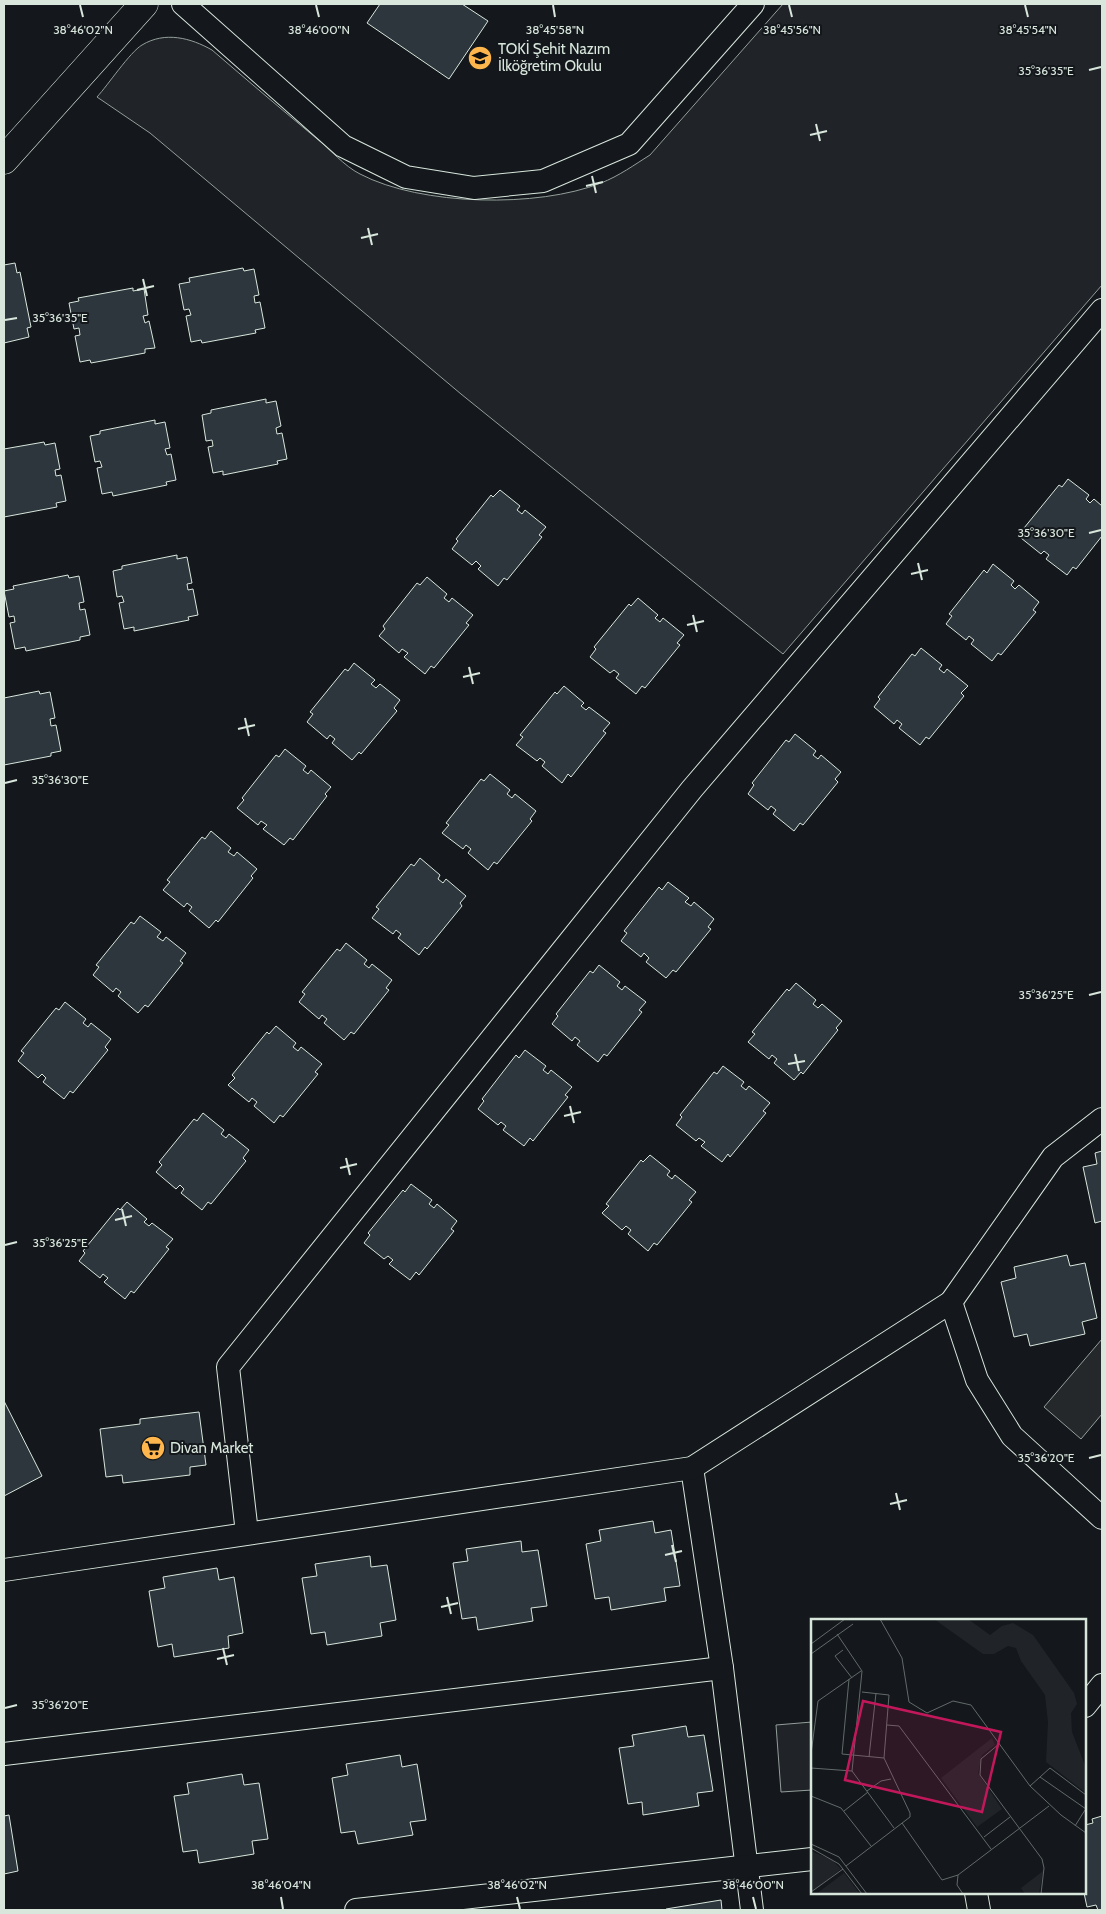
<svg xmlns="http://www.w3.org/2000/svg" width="1106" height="1914" font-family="Cabin,sans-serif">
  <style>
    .green { fill: #202428; stroke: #939e99 }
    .parking { fill: #24282b; stroke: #939e99 }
    .building { fill: #2c363c; stroke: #d8e6dc }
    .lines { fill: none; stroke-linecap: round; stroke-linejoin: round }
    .minor-casing { stroke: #d8e6dc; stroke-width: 24 }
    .tertiary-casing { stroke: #d8e6dc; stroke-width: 29 }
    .minor { stroke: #14181c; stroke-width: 22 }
    .tertiary { stroke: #14181c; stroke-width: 28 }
    .ticks { fill: none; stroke: #d8e6dc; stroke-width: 2 }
    .labels { text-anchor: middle; stroke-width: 4; stroke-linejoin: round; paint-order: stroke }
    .poi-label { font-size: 15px; fill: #d8e6dc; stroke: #14181c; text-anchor: start }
    .inset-road { fill: none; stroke: #626a69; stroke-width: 1 }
    .view { fill: #c2185b; fill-opacity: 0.15; stroke: #c2185b; stroke-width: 2.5 }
    .inset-edge { fill: none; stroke: #d8e6dc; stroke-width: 2.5 }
    .ticks-label { font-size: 12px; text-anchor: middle; fill: #d8e6dc; stroke: #14181c; stroke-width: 4; stroke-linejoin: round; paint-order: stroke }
  </style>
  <rect width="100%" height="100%" fill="#14181c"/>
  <g class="green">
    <path d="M783,4H1102V285L783,654L461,394L150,133L97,97C108,85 130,52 142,45C165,31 191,38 212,50C247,80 281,109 316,138C330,149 344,166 360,174C421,206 538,208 601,183C619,176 634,165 650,155Z"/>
    <path d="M812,1722V1790L781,1792L776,1725Z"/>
  </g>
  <path class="parking" d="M1102,1339V1414L1081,1439L1044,1407Z"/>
  <g class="building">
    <path d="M380,4H462L488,21L449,79L367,23Z"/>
    <path d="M15,263L17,273L20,272L31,327L27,328L29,337L4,343V265Z"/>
    <path d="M243,268L244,271L254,269L259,295L254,296L255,303L260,302L265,328L255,330L256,333L202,343L201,340L191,342L186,316L191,315L189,309L184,310L179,284L190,282L189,278Z"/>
    <path d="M133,288V291L144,289L148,315L143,316L145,323L149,321L155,348L145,349V353L91,363L90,360L80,362L75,336L80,335L79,328L74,329L69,303L79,301L78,298Z"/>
    <path d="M266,399V403L276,401L281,426L276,428L277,434L282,433L287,459L277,461L278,464L223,475V471L213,473L208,447L213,446L212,440L206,441L202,415L211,413V410Z"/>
    <path d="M155,420V424L165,422L170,448L165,449L167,455L171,454L176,480L166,482L167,485L113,496L112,492L102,494L97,468L102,467L100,461L95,462L90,436L100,434V431Z"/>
    <path d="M44,442L45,445L55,443L60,469L55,470L56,476L61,475L66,501L56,503L57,507L4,517V449Z"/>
    <path d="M1068,479L1089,495L1086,499L1090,503L1094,499L1102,506V536L1076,569L1073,567L1067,575L1046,559L1049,555L1044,551L1041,554L1021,538L1027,530L1024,528L1059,485L1062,487Z"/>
    <path d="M500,490L520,506L517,510L522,514L525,510L546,527L539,535L542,537L507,580L504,578L498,586L478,569L481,566L476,561L472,565L452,549L458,541L456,539L491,495L493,497Z"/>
    <path d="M177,555V559L187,557L192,583L187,584L188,590L193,589L198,615L188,617L189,620L134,631V627L124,629L119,603L124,602L122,596L117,597L113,571L122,569V566Z"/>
    <path d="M993,564L1014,581L1011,585L1015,589L1019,585L1039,602L1033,610L1036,612L1001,655L998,653L992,661L971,644L974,640L969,636L966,640L946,624L952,616L949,614L984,570L987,573Z"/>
    <path d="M68,575L69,578L79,576L84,602L79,603L80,610L85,609L90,635L80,637V640L26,651L25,647L15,649L10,623L15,622L14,616L9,617L4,591L14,589L13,586Z"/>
    <path d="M427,577L447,594L444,598L449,602L452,598L473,615L466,623L469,625L434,668L431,666L425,674L404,657L408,653L402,649L399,653L379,636L385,629L383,626L417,583L420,585Z"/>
    <path d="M638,598L658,615L655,618L660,622L663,618L684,635L677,643L680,645L645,688L642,686L636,694L616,678L619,674L614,670L610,673L590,657L596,649L594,647L629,604L631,606Z"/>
    <path d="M921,648L942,665L939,669L944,673L947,669L968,686L961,693L964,696L929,739L926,737L920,745L899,728L902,724L897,720L894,724L874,707L880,699L878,697L912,654L915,656Z"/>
    <path d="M354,663L375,680L371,684L376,688L380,684L400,700L394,708L397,711L361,754L359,752L352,760L332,743L335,739L330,735L327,739L307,722L313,714L310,712L345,669L348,671Z"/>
    <path d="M564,686L584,703L581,706L586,710L589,707L610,723L603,731L606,733L571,777L568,774L562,783L542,766L545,762L540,758L537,761L516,745L523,737L520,735L555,692L557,694Z"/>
    <path d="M39,691L40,694L50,692L55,718L50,719L51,726L56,725L61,751L51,753V756L4,765V698Z"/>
    <path d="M795,734L816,751L813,755L818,759L821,755L841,772L835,779L838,782L803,825L800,823L794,831L773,814L776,810L771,806L768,810L748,794L754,785L752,783L786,740L789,742Z"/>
    <path d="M285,749L306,766L303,770L308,774L311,770L331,787L325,794L327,796L293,840L290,838L284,845L263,829L267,825L261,821L258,825L237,808L244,800L242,798L276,755L279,757Z"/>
    <path d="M490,774L510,790L507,794L512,798L515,794L536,811L530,819L532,821L497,864L494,862L488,870L468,853L471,849L466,845L463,849L442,833L449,825L446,823L481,779L484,781Z"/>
    <path d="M211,831L231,848L228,852L234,856L237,852L257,869L251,876L253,878L218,922L216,920L209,928L189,911L192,907L187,903L184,907L163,890L170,882L167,880L202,837L205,839Z"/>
    <path d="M420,858L440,875L438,879L443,883L446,879L466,896L460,903L462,906L427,949L425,947L419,955L398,938L401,934L396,930L393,934L372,918L379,909L376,907L411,864L414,866Z"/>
    <path d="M668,882L689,898L685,902L691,906L694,902L714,919L708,927L711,929L676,972L673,970L666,978L646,962L649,958L644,953L641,957L621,941L627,933L624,931L659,887L662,890Z"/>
    <path d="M140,916L161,932L157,937L163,941L166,937L186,953L180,961L183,963L148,1007L145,1005L138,1013L118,996L121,992L116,988L113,992L93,975L99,967L96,965L131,922L134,924Z"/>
    <path d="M346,943L367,960L364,964L369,968L372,964L392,980L386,988L389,990L354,1034L351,1032L344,1040L324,1023L327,1019L322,1015L319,1019L299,1002L305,994L302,992L337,949L340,951Z"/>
    <path d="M599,965L620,982L617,986L622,990L625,986L646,1002L639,1010L642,1012L607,1056L604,1054L598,1062L577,1045L580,1041L575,1037L572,1041L552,1024L558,1016L556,1014L590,971L593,973Z"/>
    <path d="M796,983L816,1000L813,1004L818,1008L822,1004L842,1021L836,1028L838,1030L803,1074L801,1072L794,1080L774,1063L777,1059L772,1055L769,1059L748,1042L755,1034L752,1032L787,989L789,991Z"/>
    <path d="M65,1002L86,1019L83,1023L88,1027L91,1023L111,1039L105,1047L108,1050L73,1093L70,1091L64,1099L43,1082L46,1078L42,1074L38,1078L18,1061L24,1053L21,1051L56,1008L59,1010Z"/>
    <path d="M276,1026L296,1043L293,1047L298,1051L301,1047L322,1064L315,1072L318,1074L283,1117L280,1115L274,1123L254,1106L257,1102L252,1098L249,1102L228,1085L235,1078L232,1075L267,1032L269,1034Z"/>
    <path d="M525,1050L546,1066L543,1070L548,1074L551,1070L572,1087L565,1095L568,1097L533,1141L530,1138L524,1146L503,1130L506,1126L501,1122L498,1125L478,1109L484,1101L482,1099L516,1055L519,1058Z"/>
    <path d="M723,1066L744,1082L741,1086L746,1090L749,1086L770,1103L763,1111L766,1113L730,1157L728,1154L722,1162L701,1146L705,1142L699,1138L696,1141L676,1125L682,1117L680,1115L714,1072L717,1074Z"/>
    <path d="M203,1113L224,1130L221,1134L226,1138L229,1134L249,1150L243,1158L246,1161L211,1204L208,1202L202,1210L181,1193L184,1189L180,1185L176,1189L156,1172L162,1165L159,1162L194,1119L197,1121Z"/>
    <path d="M1102,1151V1221L1095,1223L1083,1167L1097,1164L1095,1153Z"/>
    <path d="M650,1155L670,1171L667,1175L672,1179L675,1175L696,1192L689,1200L692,1202L657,1245L654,1243L648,1251L628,1234L631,1230L626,1226L622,1230L602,1213L609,1206L606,1204L641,1160L643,1162Z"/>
    <path d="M411,1184L432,1200L429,1204L434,1208L437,1204L457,1221L451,1229L454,1231L419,1275L416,1272L410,1280L389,1264L393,1260L388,1256L384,1259L364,1243L370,1235L368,1233L403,1190L405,1192Z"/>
    <path d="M127,1202L147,1219L144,1222L149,1226L152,1223L173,1239L166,1247L169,1249L134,1293L131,1291L125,1299L104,1282L108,1278L103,1274L100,1278L79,1261L85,1253L83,1251L118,1208L120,1210Z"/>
    <path d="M1067,1255L1070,1266L1085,1263L1097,1318L1082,1322L1085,1334L1030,1346L1027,1334L1014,1337L1001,1282L1016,1278L1014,1267Z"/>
    <path d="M4,1401L42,1476L4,1496Z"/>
    <path d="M199,1412L206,1465L190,1467V1475L123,1483L122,1475L106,1477L100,1429L140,1424V1419Z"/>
    <path d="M653,1521L655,1533L671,1530L680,1586L664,1588L666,1601L611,1610L609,1597L595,1599L586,1544L601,1541L599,1530Z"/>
    <path d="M521,1541L522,1552L538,1550L547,1606L531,1608L533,1621L478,1630L476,1617L462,1619L453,1563L468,1561L466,1549Z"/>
    <path d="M370,1556L371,1567L387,1565L396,1620L380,1623L382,1636L327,1645L325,1632L311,1634L302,1578L317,1576L315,1564Z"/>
    <path d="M217,1568L219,1580L234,1577L243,1633L228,1636L229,1648L174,1657L172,1644L158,1647L149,1591L165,1588L163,1577Z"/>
    <path d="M686,1726L688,1737L704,1735L713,1791L697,1793L699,1806L643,1815L642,1802L628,1804L619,1748L634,1746L632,1735Z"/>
    <path d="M400,1755L402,1767L417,1764L426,1820L410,1822L413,1835L358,1844L355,1831L341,1833L332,1778L348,1775L346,1764Z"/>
    <path d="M242,1774L244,1785L259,1783L268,1839L252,1841L254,1854L199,1863L197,1850L183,1852L174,1796L189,1794L187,1783Z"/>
    <path d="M9,1815L18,1871L4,1874V1816Z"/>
    <path d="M1102,1816V1910H1098L1096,1905L1087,1907L1084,1893L1085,1825L1093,1823L1092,1819Z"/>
    <path d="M721,1900L722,1910H667L666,1909Z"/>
  </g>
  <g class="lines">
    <g class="minor-casing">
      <g id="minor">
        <path d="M183,4L343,146L406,177L474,188L543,181L629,144L753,4"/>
        <path d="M951,1302L977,1380L1012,1436L1102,1518"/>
        <path d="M692,1468L722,1668L752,1910"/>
        <path d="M247,1533L228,1367L692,789L1102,310"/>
        <path d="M4,1570L692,1468L951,1302L1053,1157L1102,1119"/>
        <path d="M1085,1706L1102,1685"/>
        <path d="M4,1754L722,1668"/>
        <path d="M976,1893L979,1910"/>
        <path d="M356,1910L812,1859"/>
      </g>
    </g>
    <g class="tertiary-casing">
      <path id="tertiary" d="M4,160L144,4"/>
    </g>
    <use href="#minor" class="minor"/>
    <use href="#tertiary" class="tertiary"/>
  </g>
  <path class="ticks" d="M80,5L83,17M316,5L319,17M553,5L555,17M789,5L792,17M1025,5L1028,17M1089,70L1101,67M816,124L820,141M810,135L827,131M592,176L596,193M586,186L603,182M368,228L372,245M361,238L378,234M143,279L147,296M137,290L154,286M5,320L17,318M1089,533L1101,530M918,563L922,580M911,574L928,570M693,615L697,632M687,625L704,621M469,667L473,684M463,677L480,673M245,718L249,736M238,729L255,725M5,783L17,780M1089,995L1101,992M795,1054L799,1071M788,1064L805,1061M570,1106L574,1123M564,1116L581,1112M346,1158L350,1175M340,1168L357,1164M122,1209L126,1226M115,1220L132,1216M5,1245L17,1242M1089,1458L1101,1455M896,1493L900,1510M890,1504L907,1500M672,1545L676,1562M665,1555L682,1551M447,1597L451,1614M441,1607L458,1603M223,1648L227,1665M217,1659L234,1655M5,1708L17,1705M281,1897L283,1909M517,1897L520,1909M753,1897L756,1909"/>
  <defs>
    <g id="school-disc" transform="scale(1.25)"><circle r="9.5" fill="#ffb74d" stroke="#14181c"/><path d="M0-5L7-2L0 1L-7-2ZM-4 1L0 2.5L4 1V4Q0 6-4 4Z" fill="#111"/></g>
    <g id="supermarket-disc" transform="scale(1.25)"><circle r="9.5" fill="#ffb74d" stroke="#14181c"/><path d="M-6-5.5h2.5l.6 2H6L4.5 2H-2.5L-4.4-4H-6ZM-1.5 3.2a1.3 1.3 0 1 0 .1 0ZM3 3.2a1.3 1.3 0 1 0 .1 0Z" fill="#111"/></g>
  </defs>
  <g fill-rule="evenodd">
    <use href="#school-disc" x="480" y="58"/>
    <use href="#supermarket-disc" x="153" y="1448"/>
  </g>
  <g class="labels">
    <g class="poi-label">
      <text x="498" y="54">TOKİ Şehit Nazım<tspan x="498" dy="17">İlköğretim Okulu</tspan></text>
      <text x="170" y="1453">Divan Market</text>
    </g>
  </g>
  <g transform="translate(811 1619)">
    <rect width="275" height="275" fill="#14181c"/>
    <path d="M123,0H157L179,16L191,7L202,4L222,16L263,74L266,85L260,94L261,113L275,149V174L235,143L237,103L234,76L210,42L205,29L197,27L183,35H172ZM181,119L184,126L171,136L167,154L191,190L166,208L130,159ZM0,232L21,241L30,250L0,274ZM232,252L228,275H214L210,269ZM33,254L49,275H5Z" fill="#202428"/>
    <path class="inset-road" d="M69,0L91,39L98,83L116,94L142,82L160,86L219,167L250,196L275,214M26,15L51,52L41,152M0,25L34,0M32,31L24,37L41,59M0,35L42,5M38,60L31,135L73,139M76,106L88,107L180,230M188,125L170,140L169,156L231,240L233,249L230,275M0,135L7,82L50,52M58,138L65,74M0,149L41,152L83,209M229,158L275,190M219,167L239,149L275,176M56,172L70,162L80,160M0,177L30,189L60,227M33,192L57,173M91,204L131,261L147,256M264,207L274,191M173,218L199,198M0,225L28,238L56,275M0,229L28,245L51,275M35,247L99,198V194L73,139L78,76L51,73M0,273L32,250M152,275L146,266L147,256L238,187"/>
    <path class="view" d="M52,82L190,113L171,193L34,161Z"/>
    <rect width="275" height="275" class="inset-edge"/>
  </g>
  <g class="ticks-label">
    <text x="83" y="34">38°46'02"N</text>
    <text x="319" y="34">38°46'00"N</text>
    <text x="555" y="34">38°45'58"N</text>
    <text x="792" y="34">38°45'56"N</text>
    <text x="1028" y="34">38°45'54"N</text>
    <text x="1046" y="75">35°36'35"E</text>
    <text x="60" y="322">35°36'35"E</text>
    <text x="1046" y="537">35°36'30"E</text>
    <text x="60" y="784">35°36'30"E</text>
    <text x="1046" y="999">35°36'25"E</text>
    <text x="60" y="1247">35°36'25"E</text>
    <text x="1046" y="1462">35°36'20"E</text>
    <text x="60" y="1709">35°36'20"E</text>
    <text x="281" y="1889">38°46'04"N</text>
    <text x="517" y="1889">38°46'02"N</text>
    <text x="753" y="1889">38°46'00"N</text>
  </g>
  <rect width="1106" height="1914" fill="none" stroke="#d8e6dc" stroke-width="10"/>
</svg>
